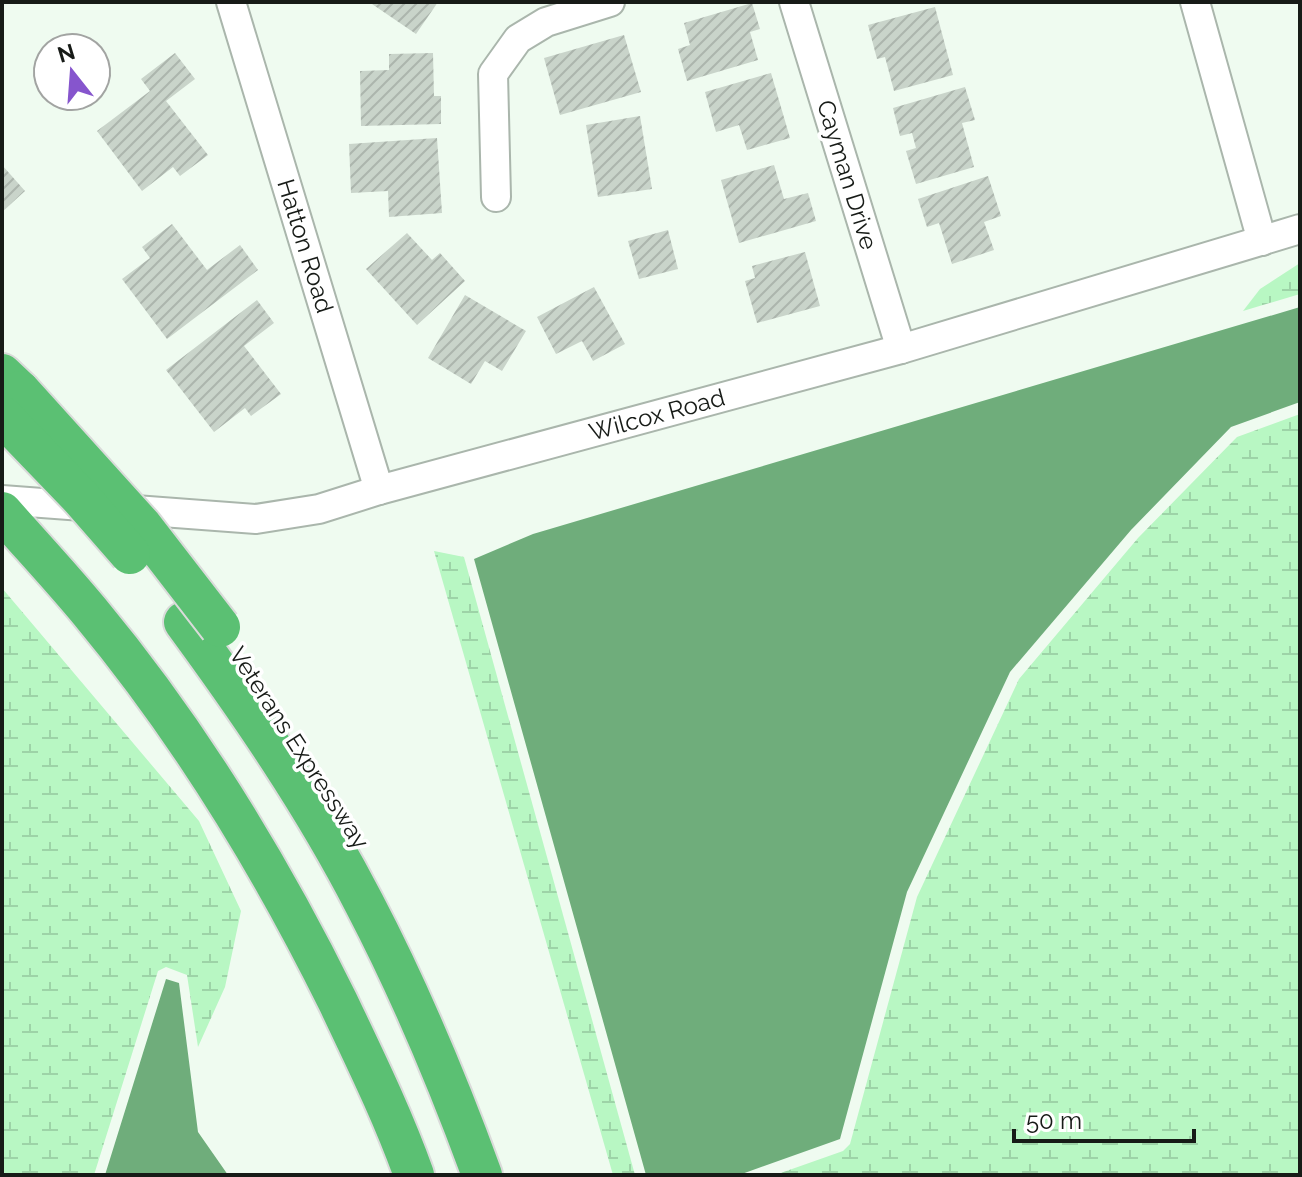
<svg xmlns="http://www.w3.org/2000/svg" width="1302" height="1177" font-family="Raleway,sans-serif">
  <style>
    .wetland { fill: url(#wetland-marsh) }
    .water { fill: #6fad7b }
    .building { fill: url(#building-hatch) }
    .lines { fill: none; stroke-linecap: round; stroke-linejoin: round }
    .minor-casing { stroke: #aab6ac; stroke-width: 32 }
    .highway-casing { stroke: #dadbda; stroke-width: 44 }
    .minor { stroke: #fff; stroke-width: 28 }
    .highway { stroke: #5bc073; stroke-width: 40 }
    .highway-bridge-casing { stroke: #dadbda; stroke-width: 44; stroke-linecap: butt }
    .highway-bridge { stroke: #5bc073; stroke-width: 40 }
    .labels { text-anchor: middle; stroke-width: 7; stroke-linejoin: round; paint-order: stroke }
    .street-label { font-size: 24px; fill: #171b17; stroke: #fff }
  </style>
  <defs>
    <pattern id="wetland-marsh" width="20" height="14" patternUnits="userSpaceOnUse" patternTransform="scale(2)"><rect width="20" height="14" fill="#b8f7c3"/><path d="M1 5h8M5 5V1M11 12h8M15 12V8" fill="none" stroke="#9dd3a7"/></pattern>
    <pattern id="building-hatch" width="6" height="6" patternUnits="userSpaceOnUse" patternTransform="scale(2)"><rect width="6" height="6" fill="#c9d4ca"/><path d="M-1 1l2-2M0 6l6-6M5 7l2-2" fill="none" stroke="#acb5ad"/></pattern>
  </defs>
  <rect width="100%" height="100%" fill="#effbf0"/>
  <g class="wetland">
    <path d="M1300,263V294L1243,311L1260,289Z"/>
    <path d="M1300,414V1175H775L843,1151L850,1144L917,897L1019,679L1138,538L1237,437Z"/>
    <path d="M434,551L464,557L635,1175H613Z"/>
    <path d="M2,588L199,821L241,911L225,987L198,1047L187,975L166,967L158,971L94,1175H2Z"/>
  </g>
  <g class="water">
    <path d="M1300,307V402L1231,427L1131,530L1010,672L907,892L840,1139L739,1175H646L474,559L533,534Z"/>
    <path d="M166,979L179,983L198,1132L228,1175H105Z"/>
  </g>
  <g class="building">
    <path d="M369,2H438L416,34Z"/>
    <path d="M752,3L760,29L750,32L758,60L687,81L678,49L690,45L684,23Z"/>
    <path d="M935,7L953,75L894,91L885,57L877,59L868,25Z"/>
    <path d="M624,35L641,92L560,115L544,58Z"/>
    <path d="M175,53L195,79L166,101L208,155L180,176L173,167L142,191L97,131L150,91L141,79Z"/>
    <path d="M433,53L434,96H441V124L361,126L360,71L389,70V54Z"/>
    <path d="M771,73L790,138L747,150L739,125L716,132L705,92Z"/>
    <path d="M965,87L975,120L962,123L974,167L916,184L906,151L916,148L912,133L900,136L893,108Z"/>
    <path d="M640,116L652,189L598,197L586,125Z"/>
    <path d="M437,138L442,213L389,217L388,191L351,193L349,144Z"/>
    <path d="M2,165L25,191L2,212Z"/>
    <path d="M774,165L784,199L808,193L816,221L739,243L721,180Z"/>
    <path d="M988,176L1001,216L984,222L994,250L952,264L939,223L927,227L918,199Z"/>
    <path d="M172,224L207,270L240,245L258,270L167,339L122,279L150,258L142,247Z"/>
    <path d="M668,230L678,269L639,279L628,241Z"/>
    <path d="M407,233L432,260L440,253L465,281L417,325L366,269Z"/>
    <path d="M805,252L820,306L757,323L745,281L755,278L752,266Z"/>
    <path d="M594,287L625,344L593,361L582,341L556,354L537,317Z"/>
    <path d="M465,295L526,331L502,371L485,361L471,384L428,358Z"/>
    <path d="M257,300L274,323L244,346L281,394L251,416L245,408L214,432L166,370Z"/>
  </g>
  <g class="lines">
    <g class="minor-casing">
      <g id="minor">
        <path d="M231,2L379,490"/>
        <path d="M794,2L901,349"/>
        <path d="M1195,2L1262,241"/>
        <path d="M496,197L493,74L518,39L546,22L610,2"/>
        <path d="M2,500L256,519L319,509L379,490L901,349L1300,229"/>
      </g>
    </g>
    <g class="highway-casing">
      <g id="highway">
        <path d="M2,374L20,391"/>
        <path d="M2,512C31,545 62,578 90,612C189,731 270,864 338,1002C365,1059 393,1116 414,1175"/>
        <path d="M184,622C250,712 313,804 364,903C410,991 448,1082 482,1175"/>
      </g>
    </g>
    <use href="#minor" class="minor"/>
    <use href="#highway" class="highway"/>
    <g class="highway-bridge-casing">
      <g id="highway-bridge">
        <path d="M20,391L142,526L220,627"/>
        <path d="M2,416L81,498L130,554"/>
      </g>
    </g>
    <use href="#highway-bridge" class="highway-bridge"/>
  </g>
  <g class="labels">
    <g class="street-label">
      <text transform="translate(847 175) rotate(73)" y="8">Cayman Drive</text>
      <text transform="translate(305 246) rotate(73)" y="8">Hatton Road</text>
      <text transform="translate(657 415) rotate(-15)" y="8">Wilcox Road</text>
      <text transform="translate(299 748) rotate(57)" y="8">Veterans Expressway</text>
    </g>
  </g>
  <rect width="1302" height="1177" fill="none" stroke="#171b17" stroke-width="8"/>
  <g transform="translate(72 72) rotate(343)"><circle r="38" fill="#ffffff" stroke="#a2a4a2" stroke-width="2"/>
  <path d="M0-6L14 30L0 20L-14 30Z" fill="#8655cd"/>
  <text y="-12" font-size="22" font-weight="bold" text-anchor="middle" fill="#171b17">N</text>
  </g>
  <path d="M1014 1129v12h180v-12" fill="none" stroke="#171b17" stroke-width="4"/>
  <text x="1026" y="1129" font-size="24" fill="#171b17" stroke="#ffffff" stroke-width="6" paint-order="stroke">50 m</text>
</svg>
